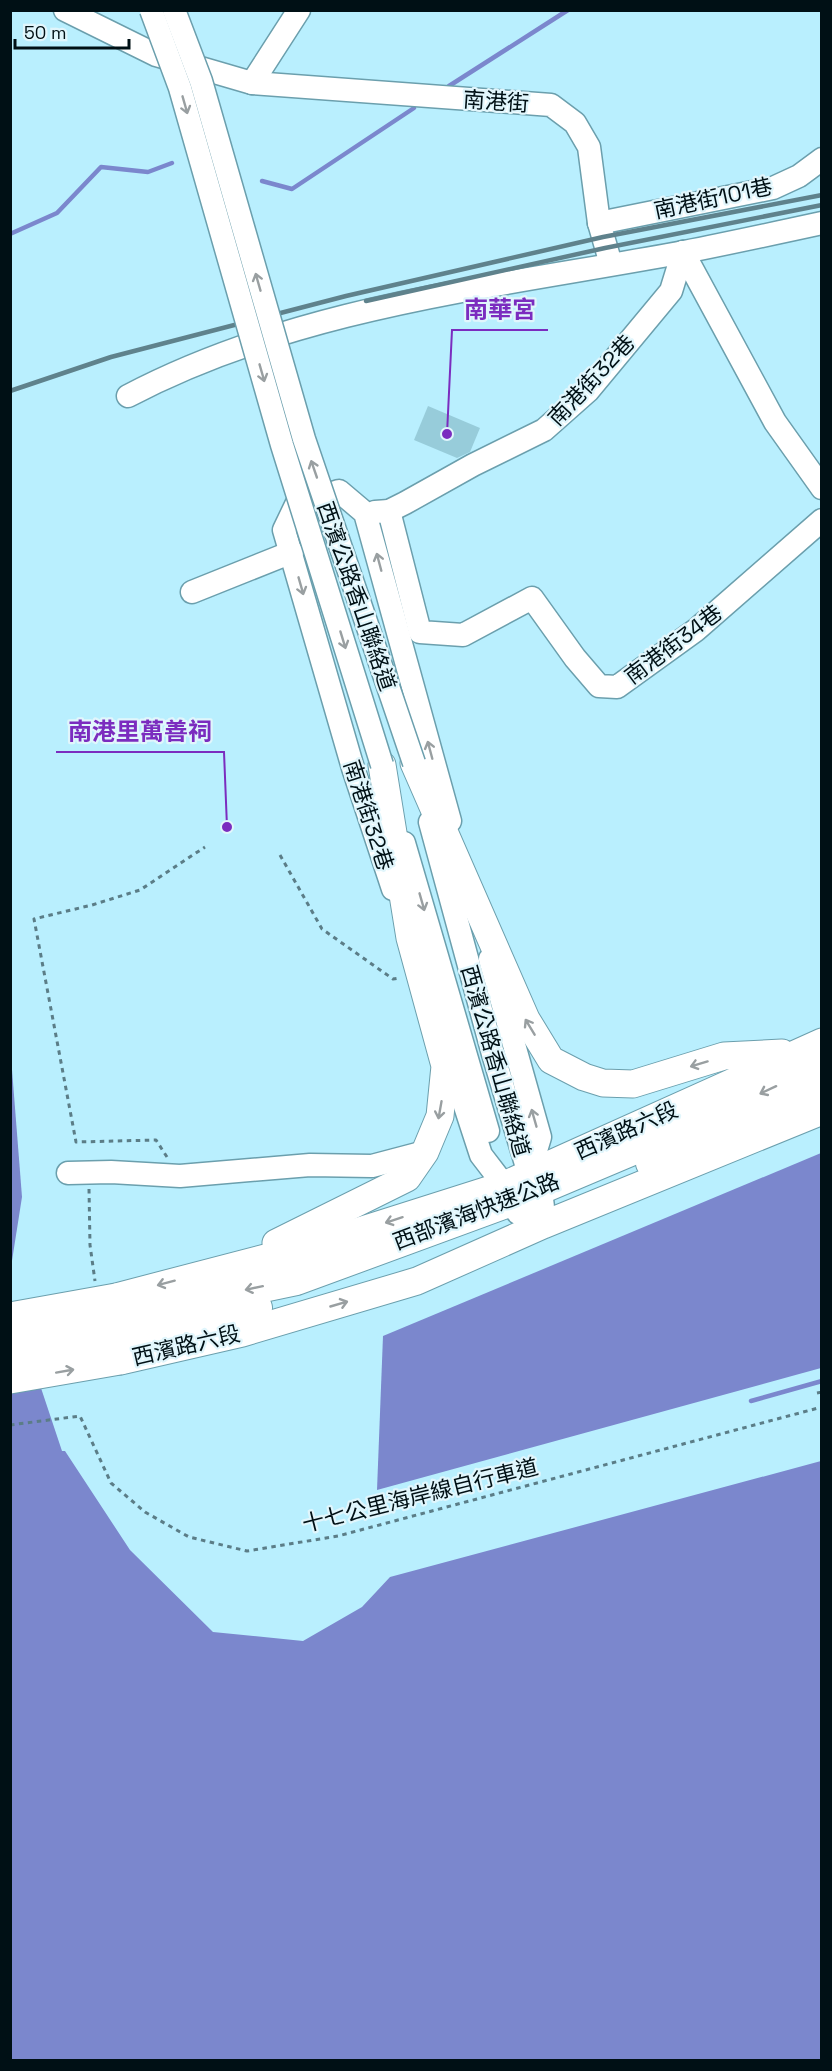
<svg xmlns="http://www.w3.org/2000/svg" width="832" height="2071" font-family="'Space Grotesk','Noto Sans TC',sans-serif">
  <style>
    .water { fill: #7b87cd }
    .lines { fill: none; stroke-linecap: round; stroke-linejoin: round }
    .stream { stroke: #7b87cd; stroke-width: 4.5 }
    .building { fill: #97ccda }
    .minor-casing { stroke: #6b9fad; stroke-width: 25 }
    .major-casing { stroke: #6b9fad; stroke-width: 29 }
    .highway-casing { stroke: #6b9fad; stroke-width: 34 }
    .path { stroke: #5b7d87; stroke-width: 3; stroke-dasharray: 4.5 4.5; stroke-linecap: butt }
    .minor { stroke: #fff; stroke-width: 22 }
    .major { stroke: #fff; stroke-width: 27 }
    .highway { stroke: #fff; stroke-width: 32 }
    .rail { stroke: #5f828c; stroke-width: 4.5 }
    .minor-bridge-casing { stroke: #6b9fad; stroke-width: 25; stroke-linecap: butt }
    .major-bridge-casing { stroke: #6b9fad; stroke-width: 29; stroke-linecap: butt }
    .highway-bridge-casing { stroke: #6b9fad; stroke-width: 34; stroke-linecap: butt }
    .minor-bridge { stroke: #fff; stroke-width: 22 }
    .major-bridge { stroke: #fff; stroke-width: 27 }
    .highway-bridge { stroke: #fff; stroke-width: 32 }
    .oneway { stroke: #999fa1 }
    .labels { text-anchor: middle; stroke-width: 4.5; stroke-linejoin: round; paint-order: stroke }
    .street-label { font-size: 22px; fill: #001015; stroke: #e1f6fc }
    .leader { fill: none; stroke: #7b2cbf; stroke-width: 2 }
    .callout-dot { fill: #7b2cbf; stroke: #e1f6fc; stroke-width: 2 }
    .callout-label { font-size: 24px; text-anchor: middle; font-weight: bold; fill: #7b2cbf; stroke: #e1f6fc; stroke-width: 4.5; stroke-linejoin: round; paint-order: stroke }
  </style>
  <rect width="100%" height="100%" fill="#b9effe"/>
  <g class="water">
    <path d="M11,1057L22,1197L11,1267H10Z"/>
    <path d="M821,1153V1368L377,1490L383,1336Z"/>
    <path d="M10,1295L62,1451H65L130,1550L213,1632L303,1641L362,1607L390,1577L821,1461V2060H11Z"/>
  </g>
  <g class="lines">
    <g class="stream">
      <path d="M449,86L568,10"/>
      <path d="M262,181L292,189L414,108"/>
      <path d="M10,234L57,213L101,167L148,172L172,163"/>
      <path d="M751,1401L822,1381"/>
    </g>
  </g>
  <path class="building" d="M428,406L480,428L470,452L457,458L414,440Z"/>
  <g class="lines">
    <g class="minor-casing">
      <g id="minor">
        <path d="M65,10L156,55L252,83L551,105L575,123L589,147L599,223L611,264"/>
        <path d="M252,83L299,10"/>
        <path d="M599,223L773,188L799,176L822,159"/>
        <path d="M683,252L775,422L822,488"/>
        <path d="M128,396C299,306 497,287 684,252C730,243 776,233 822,223"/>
        <path d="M389,511L420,632L463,635L532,598L575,658L599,686L617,687L696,630L822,520"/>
        <path d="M375,512L389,511L405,503L473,465L544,430L588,391L671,291L683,252"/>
        <path d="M192,592L292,552"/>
        <path d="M430,822L493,1054L529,1174C543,1193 544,1202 543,1225L518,1213L514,1199L506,1188"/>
        <path d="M404,843L488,1131"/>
        <path d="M393,889L353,768L284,530L296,505L339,491L365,513L450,821"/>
        <path d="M490,959L540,1137L529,1174"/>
        <path d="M448,1054L481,1155L504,1185"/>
        <path d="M68,1173L111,1172L180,1176L310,1165L372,1166L425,1152"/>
      </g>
    </g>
    <g class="major-casing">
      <g id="major">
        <path d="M414,763L526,1019L551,1060L584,1077L603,1083L633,1084L724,1056L782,1053"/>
        <path d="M276,1243L407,1178L425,1152L440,1116L445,1066L410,938L382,765"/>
        <path d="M116,1297L315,1245L504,1185L822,1042"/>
        <path d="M120,1361L242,1333L417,1281L543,1225L822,1111"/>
      </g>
    </g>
    <g class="highway-casing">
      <g id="highway">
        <path d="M652,1163L711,1141L822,1091"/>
        <path d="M116,1317L296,1279L514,1199L701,1120L822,1065"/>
        <path d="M120,1341L256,1308"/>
      </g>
    </g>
    <g class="path">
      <path d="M280,855L322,929L393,979L399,978"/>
      <path d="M167,1157L156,1140L76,1142L34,919L92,905L140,890L205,847"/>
      <path d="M89,1189L90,1245L95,1281"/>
      <path d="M817,1393L822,1392"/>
      <path d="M10,1425L80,1416L111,1483L145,1512L189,1537L247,1551L338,1536L822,1407"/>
    </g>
    <use href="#minor" class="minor"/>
    <use href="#major" class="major"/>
    <use href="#highway" class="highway"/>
    <g class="rail">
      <path d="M366,301L605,248L822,205"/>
      <path d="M10,391L111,357L346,296L603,237L822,195"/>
    </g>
    <g class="minor-bridge-casing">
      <g id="minor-bridge">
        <path d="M151,10L180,88L282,445L382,765"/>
        <path d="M174,10L201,81L304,439L414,763"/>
      </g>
    </g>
    <g class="major-bridge-casing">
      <g id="major-bridge">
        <path d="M10,1316L116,1297"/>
        <path d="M10,1380L120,1361"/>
      </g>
    </g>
    <g class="highway-bridge-casing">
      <g id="highway-bridge">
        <path d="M10,1335L116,1317"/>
        <path d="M10,1360L120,1341"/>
      </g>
    </g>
    <use href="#minor-bridge" class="minor-bridge"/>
    <use href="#major-bridge" class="major-bridge"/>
    <use href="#highway-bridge" class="highway-bridge"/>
  </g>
  <defs><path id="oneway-shaft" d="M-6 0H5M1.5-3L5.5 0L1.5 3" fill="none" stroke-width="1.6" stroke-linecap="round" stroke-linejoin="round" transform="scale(1.5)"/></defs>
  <g class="oneway">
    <use href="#oneway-shaft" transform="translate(185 105) rotate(74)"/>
    <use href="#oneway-shaft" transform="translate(258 282) rotate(-106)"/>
    <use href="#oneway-shaft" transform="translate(262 373) rotate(74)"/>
    <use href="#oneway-shaft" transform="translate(314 469) rotate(-109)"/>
    <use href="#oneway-shaft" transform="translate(379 562) rotate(-105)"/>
    <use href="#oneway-shaft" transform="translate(301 586) rotate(74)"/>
    <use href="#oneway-shaft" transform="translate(343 640) rotate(73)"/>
    <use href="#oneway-shaft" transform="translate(430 750) rotate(-105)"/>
    <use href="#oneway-shaft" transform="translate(422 902) rotate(74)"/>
    <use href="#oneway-shaft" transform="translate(530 1027) rotate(-121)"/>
    <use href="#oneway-shaft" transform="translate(699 1064) rotate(163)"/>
    <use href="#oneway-shaft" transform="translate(768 1090) rotate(155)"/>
    <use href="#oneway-shaft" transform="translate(440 1110) rotate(100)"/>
    <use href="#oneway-shaft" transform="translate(534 1118) rotate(-106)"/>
    <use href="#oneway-shaft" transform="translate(394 1220) rotate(162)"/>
    <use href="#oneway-shaft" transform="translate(166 1283) rotate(165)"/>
    <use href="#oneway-shaft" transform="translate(254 1288) rotate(168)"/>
    <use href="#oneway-shaft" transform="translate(339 1304) rotate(-16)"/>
    <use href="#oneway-shaft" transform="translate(65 1371) rotate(-10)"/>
  </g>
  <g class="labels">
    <g class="street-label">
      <text transform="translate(496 101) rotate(4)" y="8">南港街</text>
      <text transform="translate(713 198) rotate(-12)" y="8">南港街101巷</text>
      <text transform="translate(591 380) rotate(-47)" y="8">南港街32巷</text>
      <text transform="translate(357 596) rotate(71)" y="8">西濱公路香山聯絡道</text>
      <text transform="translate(673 644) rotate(-37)" y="8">南港街34巷</text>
      <text transform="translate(369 815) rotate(72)" y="8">南港街32巷</text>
      <text transform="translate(496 1061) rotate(74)" y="8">西濱公路香山聯絡道</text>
      <text transform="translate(626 1130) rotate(-24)" y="8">西濱路六段</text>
      <text transform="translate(476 1211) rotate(-21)" y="8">西部濱海快速公路</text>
      <text transform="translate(186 1345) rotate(-13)" y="8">西濱路六段</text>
      <text transform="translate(420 1495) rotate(-14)" y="8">十七公里海岸線自行車道</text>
    </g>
  </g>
  <path class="leader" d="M447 434L452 330H548M227 827L224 752H56"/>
  <g class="callout-dot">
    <circle cx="447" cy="434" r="6"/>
    <circle cx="227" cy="827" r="6"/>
  </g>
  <g class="callout-label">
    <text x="500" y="318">南華宮</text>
    <text x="140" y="740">南港里萬善祠</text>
  </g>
  <rect width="832" height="2071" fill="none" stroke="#001015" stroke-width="24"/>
  <path d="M15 39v9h114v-9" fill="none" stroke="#001015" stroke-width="3"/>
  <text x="24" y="39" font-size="18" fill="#001015" stroke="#e1f6fc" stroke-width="4.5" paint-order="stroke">50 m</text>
</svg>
